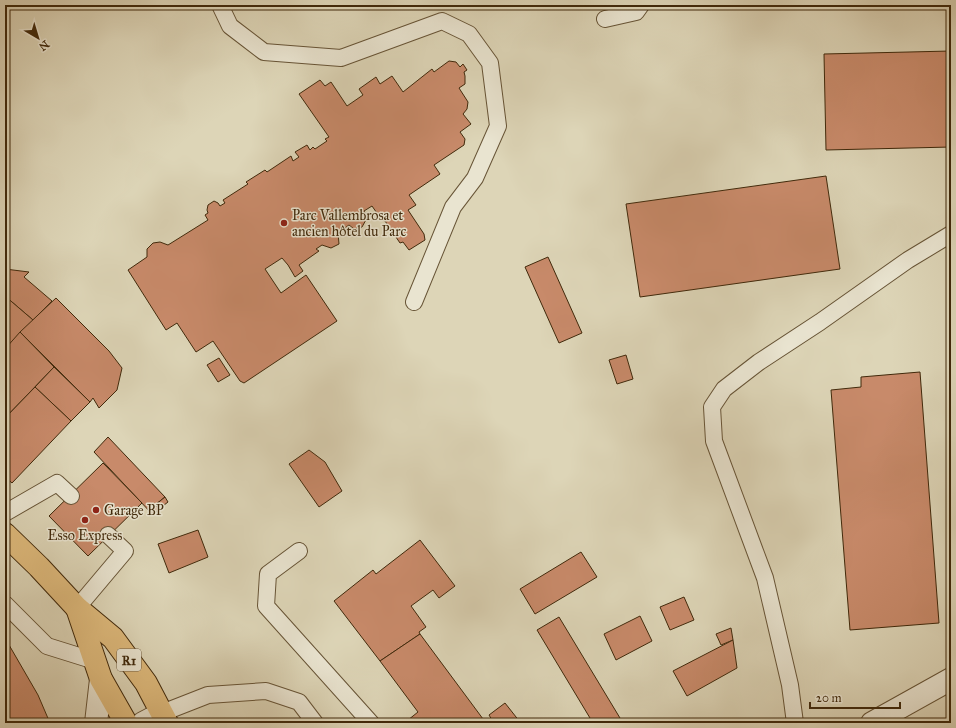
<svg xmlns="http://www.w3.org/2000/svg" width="956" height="728" font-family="'IM FELL Great Primer',serif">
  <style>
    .building { fill: #c88a6a; stroke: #40290b }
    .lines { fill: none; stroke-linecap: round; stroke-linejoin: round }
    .lane-casing { stroke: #675436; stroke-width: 18 }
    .street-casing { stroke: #675436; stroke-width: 24 }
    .highway-casing { stroke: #40290b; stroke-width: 24 }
    .lane { stroke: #e9e4d0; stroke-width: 16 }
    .street { stroke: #e9e4d0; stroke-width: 22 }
    .highway { stroke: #deba7c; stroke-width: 22 }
    .poi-dot { fill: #8f2418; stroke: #e9e4d0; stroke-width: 1.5 }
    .labels { text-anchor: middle; stroke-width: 3; stroke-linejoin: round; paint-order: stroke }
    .shield { fill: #e9e4d0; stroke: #736146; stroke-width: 1 }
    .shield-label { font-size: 13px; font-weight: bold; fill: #40290b }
    .poi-label { font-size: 14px; fill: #40290b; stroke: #e9e4d0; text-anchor: start }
  </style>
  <rect width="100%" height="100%" fill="#ddd5b7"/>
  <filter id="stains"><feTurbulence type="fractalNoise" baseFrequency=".005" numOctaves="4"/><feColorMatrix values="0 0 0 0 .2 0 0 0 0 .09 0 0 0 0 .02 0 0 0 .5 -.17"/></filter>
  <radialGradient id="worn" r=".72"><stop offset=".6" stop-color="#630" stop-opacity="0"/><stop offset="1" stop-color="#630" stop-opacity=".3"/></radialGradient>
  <g class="building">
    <path d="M951,51V147L826,150L824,54Z"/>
    <path d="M449,61L456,62L460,67L463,64L467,70L464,72L465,76V84L459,88L468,102L467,109L463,114L471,124L460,132L465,139L464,145L434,165L440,174L409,195L416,205L408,210L424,234L425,240L409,250L403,242L400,243L385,221L381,219L372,206L364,211L367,218L362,227L354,229L349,225L338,233L339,244L331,248L322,245L316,249L319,251L299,265L303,271L295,277L288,265L282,258L265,269L281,293L306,275L337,321L244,383L240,381L213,341L196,352L177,323L166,330L128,270L147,257V249L153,243L160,242L168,245L208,220L205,215L208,213L207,210L208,205L214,201L218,203L220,206L225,203L223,200L248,184L246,182L265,170L267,172L291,156L293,161L299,157L295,152L307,145L310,150L313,147L315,149L327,141L325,139L329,137L299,94L320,80L325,86L331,82L347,106L363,95L359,89L376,77L380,84L392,76L403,92L432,69L434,72Z"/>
    <path d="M826,176L840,269L640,297L626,204Z"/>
    <path d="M548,257L582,333L559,343L525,267Z"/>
    <path d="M5,269L29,272L24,277L52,301L33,320L5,296Z"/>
    <path d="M5,296L33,320L5,349Z"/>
    <path d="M56,298L109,351L122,368L117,390L99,408L93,398L90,402L20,332Z"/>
    <path d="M20,332L54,367L5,418V349Z"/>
    <path d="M626,355L633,379L617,384L609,360Z"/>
    <path d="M219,358L230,375L218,382L207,365Z"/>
    <path d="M54,367L90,402L71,421L35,387Z"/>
    <path d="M920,372L939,623L850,630L831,390L861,387V377Z"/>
    <path d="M35,387L71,421L12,483L5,477V418Z"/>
    <path d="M108,437L165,497L155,505L159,509L153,515L94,452Z"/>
    <path d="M309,450L325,462L342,491L319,507L289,464Z"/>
    <path d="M103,463L142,503L88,556L49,516Z"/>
    <path d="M165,497L168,502L159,509L155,505Z"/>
    <path d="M198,530L208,557L169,573L158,544Z"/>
    <path d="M420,540L455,586L439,598L433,590L411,606L426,627L419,632L420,634L380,661L334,601L373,570L376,574Z"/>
    <path d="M581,552L597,577L535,614L520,589Z"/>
    <path d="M684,597L694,620L670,630L660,607Z"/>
    <path d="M640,616L652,641L616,660L604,634Z"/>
    <path d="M559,617L623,723H593L537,630Z"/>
    <path d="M731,628L733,640L721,645L716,634Z"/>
    <path d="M420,634L486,723H410L408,720L418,712L380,661Z"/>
    <path d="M5,638L38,695L50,723H5Z"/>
    <path d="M733,640L737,668L687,696L673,671Z"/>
    <path d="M505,703L520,722L488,723L492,720L489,715Z"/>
  </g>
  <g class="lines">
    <g class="lane-casing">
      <g id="lane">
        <path d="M220,5L230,26L264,52L341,58L442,21L469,34L490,63L498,126L475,178L453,207L414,302"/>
        <path d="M605,19L636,12L641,5"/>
        <path d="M5,513L57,483L71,496"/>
        <path d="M299,551L268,574L266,606L371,723"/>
        <path d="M5,604L47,646L95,661"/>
        <path d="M77,608L125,551L108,535"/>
        <path d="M162,713L208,695L266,691L299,702L315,723"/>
        <path d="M795,723L790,685L765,578L714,441L712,407L724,389L759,362L820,322L908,260L951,234"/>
      </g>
    </g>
    <g class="street-casing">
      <g id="street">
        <path d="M96,723L101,679"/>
        <path d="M143,723L162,713"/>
        <path d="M872,723L951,679"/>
      </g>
    </g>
    <g class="highway-casing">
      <g id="highway">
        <path d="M5,534L39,567L77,608L113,638L146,683L167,723"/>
        <path d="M77,608L101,679L126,723"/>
      </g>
    </g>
    <use href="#lane" class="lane"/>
    <use href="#street" class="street"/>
    <use href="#highway" class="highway"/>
  </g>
  <g class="poi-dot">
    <circle cx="284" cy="223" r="4"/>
    <circle cx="96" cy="510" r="4"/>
    <circle cx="85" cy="520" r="4"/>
  </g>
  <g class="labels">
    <rect class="shield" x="117" y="649" width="24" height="22" rx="3"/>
    <g class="shield-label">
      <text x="129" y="665">R1</text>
    </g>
    <g class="poi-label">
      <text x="292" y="220">Parc Vallembrosa et<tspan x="292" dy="16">ancien hôtel du Parc</tspan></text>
      <text x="104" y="515">Garage BP</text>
      <text x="85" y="540" text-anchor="middle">Esso Express</text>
    </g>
  </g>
  <rect width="956" height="728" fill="none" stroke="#ddd5b7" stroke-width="20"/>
  <rect x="6" y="6" width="944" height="716" fill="none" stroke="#40290b" stroke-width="2"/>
  <rect x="10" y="10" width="936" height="708" fill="none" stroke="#40290b"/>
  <g transform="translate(38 38) rotate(142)" stroke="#e9e4d0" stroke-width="3" paint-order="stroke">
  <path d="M0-3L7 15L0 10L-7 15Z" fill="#40290b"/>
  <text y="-6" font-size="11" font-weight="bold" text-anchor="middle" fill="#40290b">N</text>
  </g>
  <path d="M810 702v6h90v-6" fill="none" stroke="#40290b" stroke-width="2"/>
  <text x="816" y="702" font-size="12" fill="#40290b" stroke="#e9e4d0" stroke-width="3" paint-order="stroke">20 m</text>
  <rect width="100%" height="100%" filter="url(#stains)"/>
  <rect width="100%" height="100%" fill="url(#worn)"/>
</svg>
